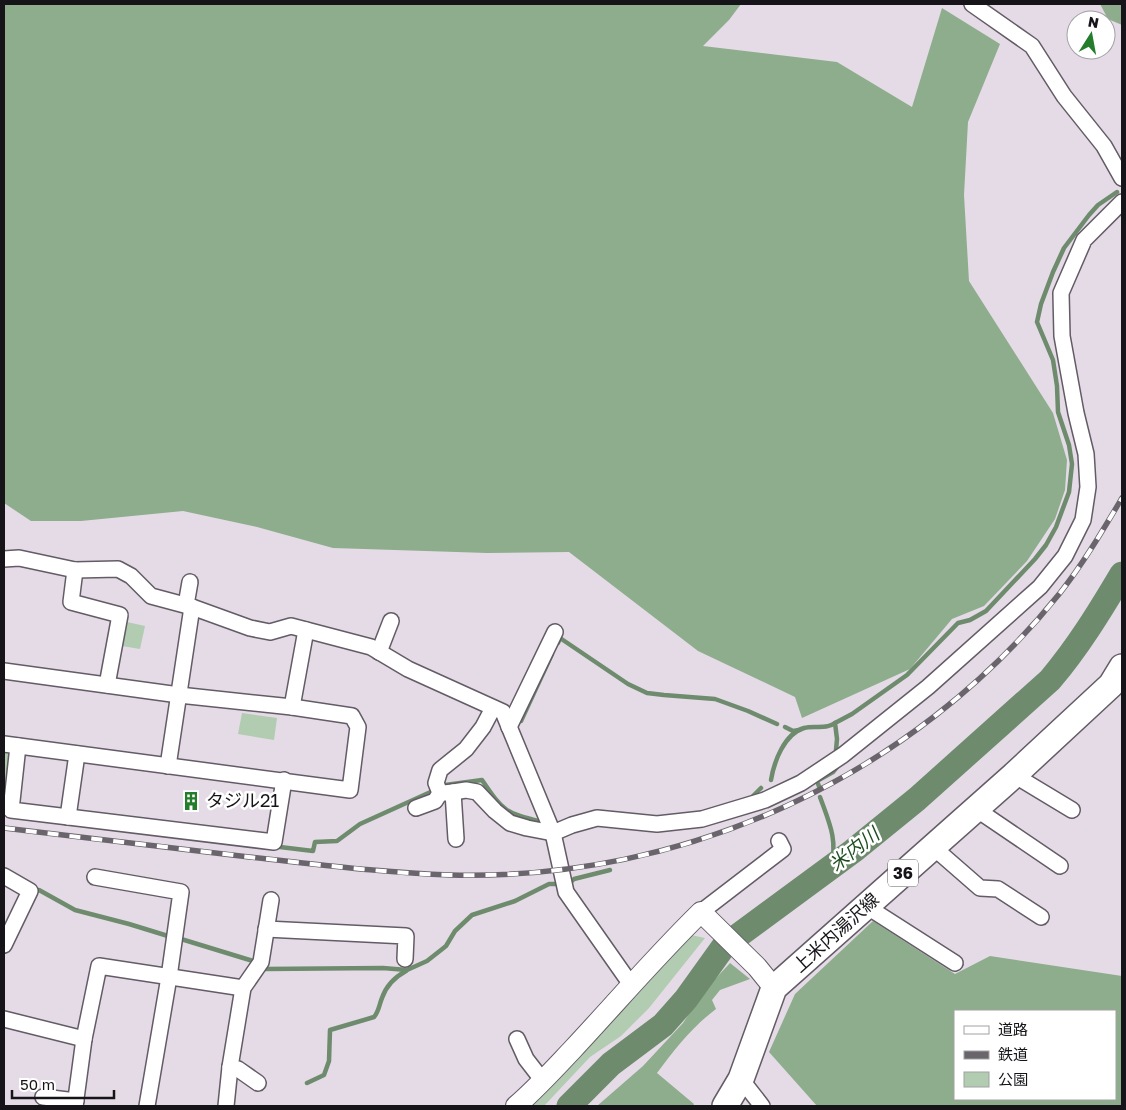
<svg xmlns="http://www.w3.org/2000/svg" width="1126" height="1110" font-family="'Golos Text','Noto Sans JP',sans-serif">
  <style>
    .green { fill: #b1ccb0 }
    .forest { fill: #8ead8d; fill-rule: evenodd }
    .lines { fill: none; stroke-linecap: round; stroke-linejoin: round }
    .stream { stroke: #6e8c6d; stroke-width: 4.5 }
    .river { stroke: #6e8c6d; stroke-width: 25 }
    .minor-casing { stroke: #635b65; stroke-width: 18 }
    .tertiary-casing { stroke: #635b65; stroke-width: 22 }
    .primary-casing { stroke: #635b65; stroke-width: 28 }
    .minor { stroke: #fff; stroke-width: 15 }
    .tertiary { stroke: #fff; stroke-width: 20 }
    .primary { stroke: #fff; stroke-width: 25 }
    .rail-casing { stroke: #6a656c; stroke-width: 5.5 }
    .rail { stroke: #fff; stroke-width: 4; stroke-dasharray: 11; stroke-linecap: butt }
    .labels { text-anchor: middle; stroke-width: 5; stroke-linejoin: round; paint-order: stroke }
    .shield { fill: #fff; stroke: #5c5a5d; stroke-width: 1 }
    .shield-label { font-size: 16px; font-weight: bold; fill: #161418 }
    .poi-label { font-size: 18px; fill: #161418; stroke: #fff; text-anchor: start }
    .street-label { font-size: 18px; fill: #161418; stroke: #fff }
    .water-label { font-size: 19px; font-style: italic; fill: #1f4d21; stroke: #fff }
  </style>
  <rect width="100%" height="100%" fill="#e4dbe7"/>
  <g class="green">
    <path d="M127,622L145,626L140,649L122,646Z"/>
    <path d="M242,713L277,718L274,740L238,734Z"/>
    <path d="M4,753L11,754L4,811Z"/>
    <path d="M691,935L705,938L649,1008L621,1036L590,1057L544,1106H531L582,1055Z"/>
  </g>
  <g class="forest">
    <path d="M4,4H741L729,20L703,46L837,62L912,107L942,8L1000,44L968,122L964,195L969,281L1053,413L1067,460L1065,490L1055,519L1027,561L984,606L952,619L910,669L802,718L795,697L698,651L569,552L487,553L333,548L257,527L183,511L81,521H31L4,503Z"/>
    <path d="M1100,4H1122V25L1108,19Z"/>
    <path d="M873,921L955,974L990,956L1122,976V1106H817L769,1052L795,994ZM955,1011H1115V1099H955Z"/>
    <path d="M730,963L750,979L720,990L712,1000L716,1009C692,1027 675,1049 657,1073L694,1104L693,1106H597L643,1066L683,1023L704,991Z"/>
  </g>
  <g class="lines">
    <g class="stream">
      <path d="M1119,580L1122,582"/>
      <path d="M558,643L560,638L628,684L647,693L664,695L715,699L748,711L777,724"/>
      <path d="M521,721L552,654"/>
      <path d="M785,727L793,731L799,730"/>
      <path d="M836,750L837,739L835,723L852,714L907,675L958,623L970,620L986,611L1035,559L1046,545L1056,527L1069,492L1072,464L1069,445L1058,412L1057,386L1053,360L1037,322L1041,304L1053,272L1064,248L1089,215L1098,205L1117,192"/>
      <path d="M771,780C774,762 784,734 804,728C814,725 826,730 835,723"/>
      <path d="M445,785L482,780C503,811 505,813 542,822"/>
      <path d="M820,789L817,781L833,772L837,767"/>
      <path d="M820,797C829,822 838,840 831,866"/>
      <path d="M751,798L761,788"/>
      <path d="M280,847L313,851L315,842L337,841L360,824L435,790"/>
      <path d="M570,883L574,879L610,870"/>
      <path d="M39,890L75,910L129,924L168,936"/>
      <path d="M181,939L253,961"/>
      <path d="M264,969L383,968L407,970L427,961L441,950L446,946L455,931L472,915L515,901L549,884H559"/>
      <path d="M307,1083L324,1075L329,1061L330,1030L374,1017C379,1011 379,1005 382,998C386,986 395,977 406,971"/>
    </g>
    <path class="river" d="M569,1106L611,1064L663,1025L686,999L724,946L853,851L917,799L1050,680C1078,647 1100,611 1122,574"/>
    <g class="minor-casing">
      <g id="minor">
        <path d="M972,4L1032,46L1064,96L1104,146L1122,178"/>
        <path d="M4,559L19,558L75,570L118,569L131,576L151,596L192,607L250,628L270,632L291,626L371,647L408,669L503,712L553,833L566,892L632,986"/>
        <path d="M75,570L71,602L120,615L107,685"/>
        <path d="M186,605L190,582"/>
        <path d="M379,652L391,621"/>
        <path d="M4,671L179,695L292,707L352,716L358,727L350,790L4,744"/>
        <path d="M292,707L306,630"/>
        <path d="M509,727L555,632"/>
        <path d="M18,746L11,810L274,842L284,780"/>
        <path d="M168,766L192,607"/>
        <path d="M1014,775L1072,810"/>
        <path d="M453,792L466,790L477,792L495,811L510,823L527,828L553,833L572,825L597,818L657,824L702,819L765,800L801,783L843,755L928,687L1040,587L1065,556L1083,520L1088,487L1086,454L1076,413L1062,336L1061,293L1084,240L1122,202"/>
        <path d="M444,793L453,792L456,839"/>
        <path d="M416,808L435,801L440,793L436,783L440,770L466,749L483,727L493,708"/>
        <path d="M976,809L1060,866"/>
        <path d="M68,817L77,754"/>
        <path d="M933,847L980,888L998,889L1041,917"/>
        <path d="M4,876L30,891L4,945"/>
        <path d="M95,877L181,892L169,977L147,1106"/>
        <path d="M866,906L955,963"/>
        <path d="M701,912L783,849L779,841"/>
        <path d="M266,929L406,936L405,959"/>
        <path d="M4,1019L84,1039"/>
        <path d="M517,1039L526,1059L543,1081"/>
        <path d="M230,1067L238,1069L258,1083"/>
        <path d="M741,1079L762,1106"/>
        <path d="M43,1097L76,1101"/>
        <path d="M75,1106L84,1039L99,966L243,988"/>
        <path d="M226,1106L230,1067L243,988L261,962L271,900"/>
      </g>
    </g>
    <g class="tertiary-casing">
      <path id="tertiary" d="M516,1106C536,1089 554,1069 573,1049C615,1004 656,956 701,912L757,967L774,988"/>
    </g>
    <g class="primary-casing">
      <path id="primary" d="M725,1106L741,1079L774,988L1014,775L1111,685L1122,667"/>
    </g>
    <use href="#minor" class="minor"/>
    <use href="#tertiary" class="tertiary"/>
    <use href="#primary" class="primary"/>
    <g class="rail-casing">
      <path id="rail" d="M4,828C85,838 167,847 249,857C315,864 383,873 450,875C686,881 912,777 1060,593C1083,564 1103,530 1122,498"/>
    </g>
    <use href="#rail" class="rail"/>
  </g>
  <defs>
    <g id="building-bare" transform="scale(1.5)"><path d="M-4-6H4V6H1V3H-1V6H-4ZM-2.5-4.3h1.7v1.8h-1.7ZM.8-4.3h1.7v1.8H.8ZM-2.5-1h1.7V.8h-1.7ZM.8-1h1.7V.8H.8Z" fill="#247d2b" stroke="#fff" stroke-width="2.5" paint-order="stroke"/></g>
  </defs>
  <g fill-rule="evenodd">
    <use href="#building-bare" x="191" y="801"/>
  </g>
  <g class="labels">
    <rect class="shield" x="888" y="859.5" width="30" height="27" rx="4"/>
    <g class="shield-label">
      <text x="903" y="879">36</text>
    </g>
    <g class="poi-label">
      <text x="206" y="807">タジル21</text>
    </g>
    <g class="street-label">
      <text transform="translate(836 933) rotate(-42)" y="6">上米内湯沢線</text>
    </g>
    <g class="water-label">
      <text transform="translate(854 849) rotate(-38)" y="7">米内川</text>
    </g>
  </g>
  <rect width="1126" height="1110" fill="none" stroke="#161418" stroke-width="10"/>
  <rect x="954" y="1010" width="162" height="90" fill="#ffffff" stroke="#a2a1a3"/>
  <rect x="964" y="1026" width="25" height="8" fill="#ffffff" stroke="#a2a1a3"/>
  <text x="998" y="1035" font-size="15" fill="#161418">道路</text>
  <rect x="964" y="1051" width="25" height="8" fill="#6a656c" stroke="#a2a1a3"/>
  <text x="998" y="1060" font-size="15" fill="#161418">鉄道</text>
  <rect x="964" y="1072" width="25" height="15" fill="#b1ccb0" stroke="#a2a1a3"/>
  <text x="998" y="1085" font-size="15" fill="#161418">公園</text>
  <g transform="translate(1091 35) rotate(11)"><circle r="24" fill="#ffffff" stroke="#a2a1a3"/>
  <path d="M0-4L9 19L0 12L-9 19Z" fill="#247d2b"/>
  <text y="-8" font-size="14" font-weight="bold" text-anchor="middle" fill="#161418">N</text>
  </g>
  <path d="M12 1090v8h102v-8" fill="none" stroke="#161418" stroke-width="2.5"/>
  <text x="20" y="1090" font-size="15" fill="#161418" stroke="#ffffff" stroke-width="4" paint-order="stroke">50 m</text>
</svg>
